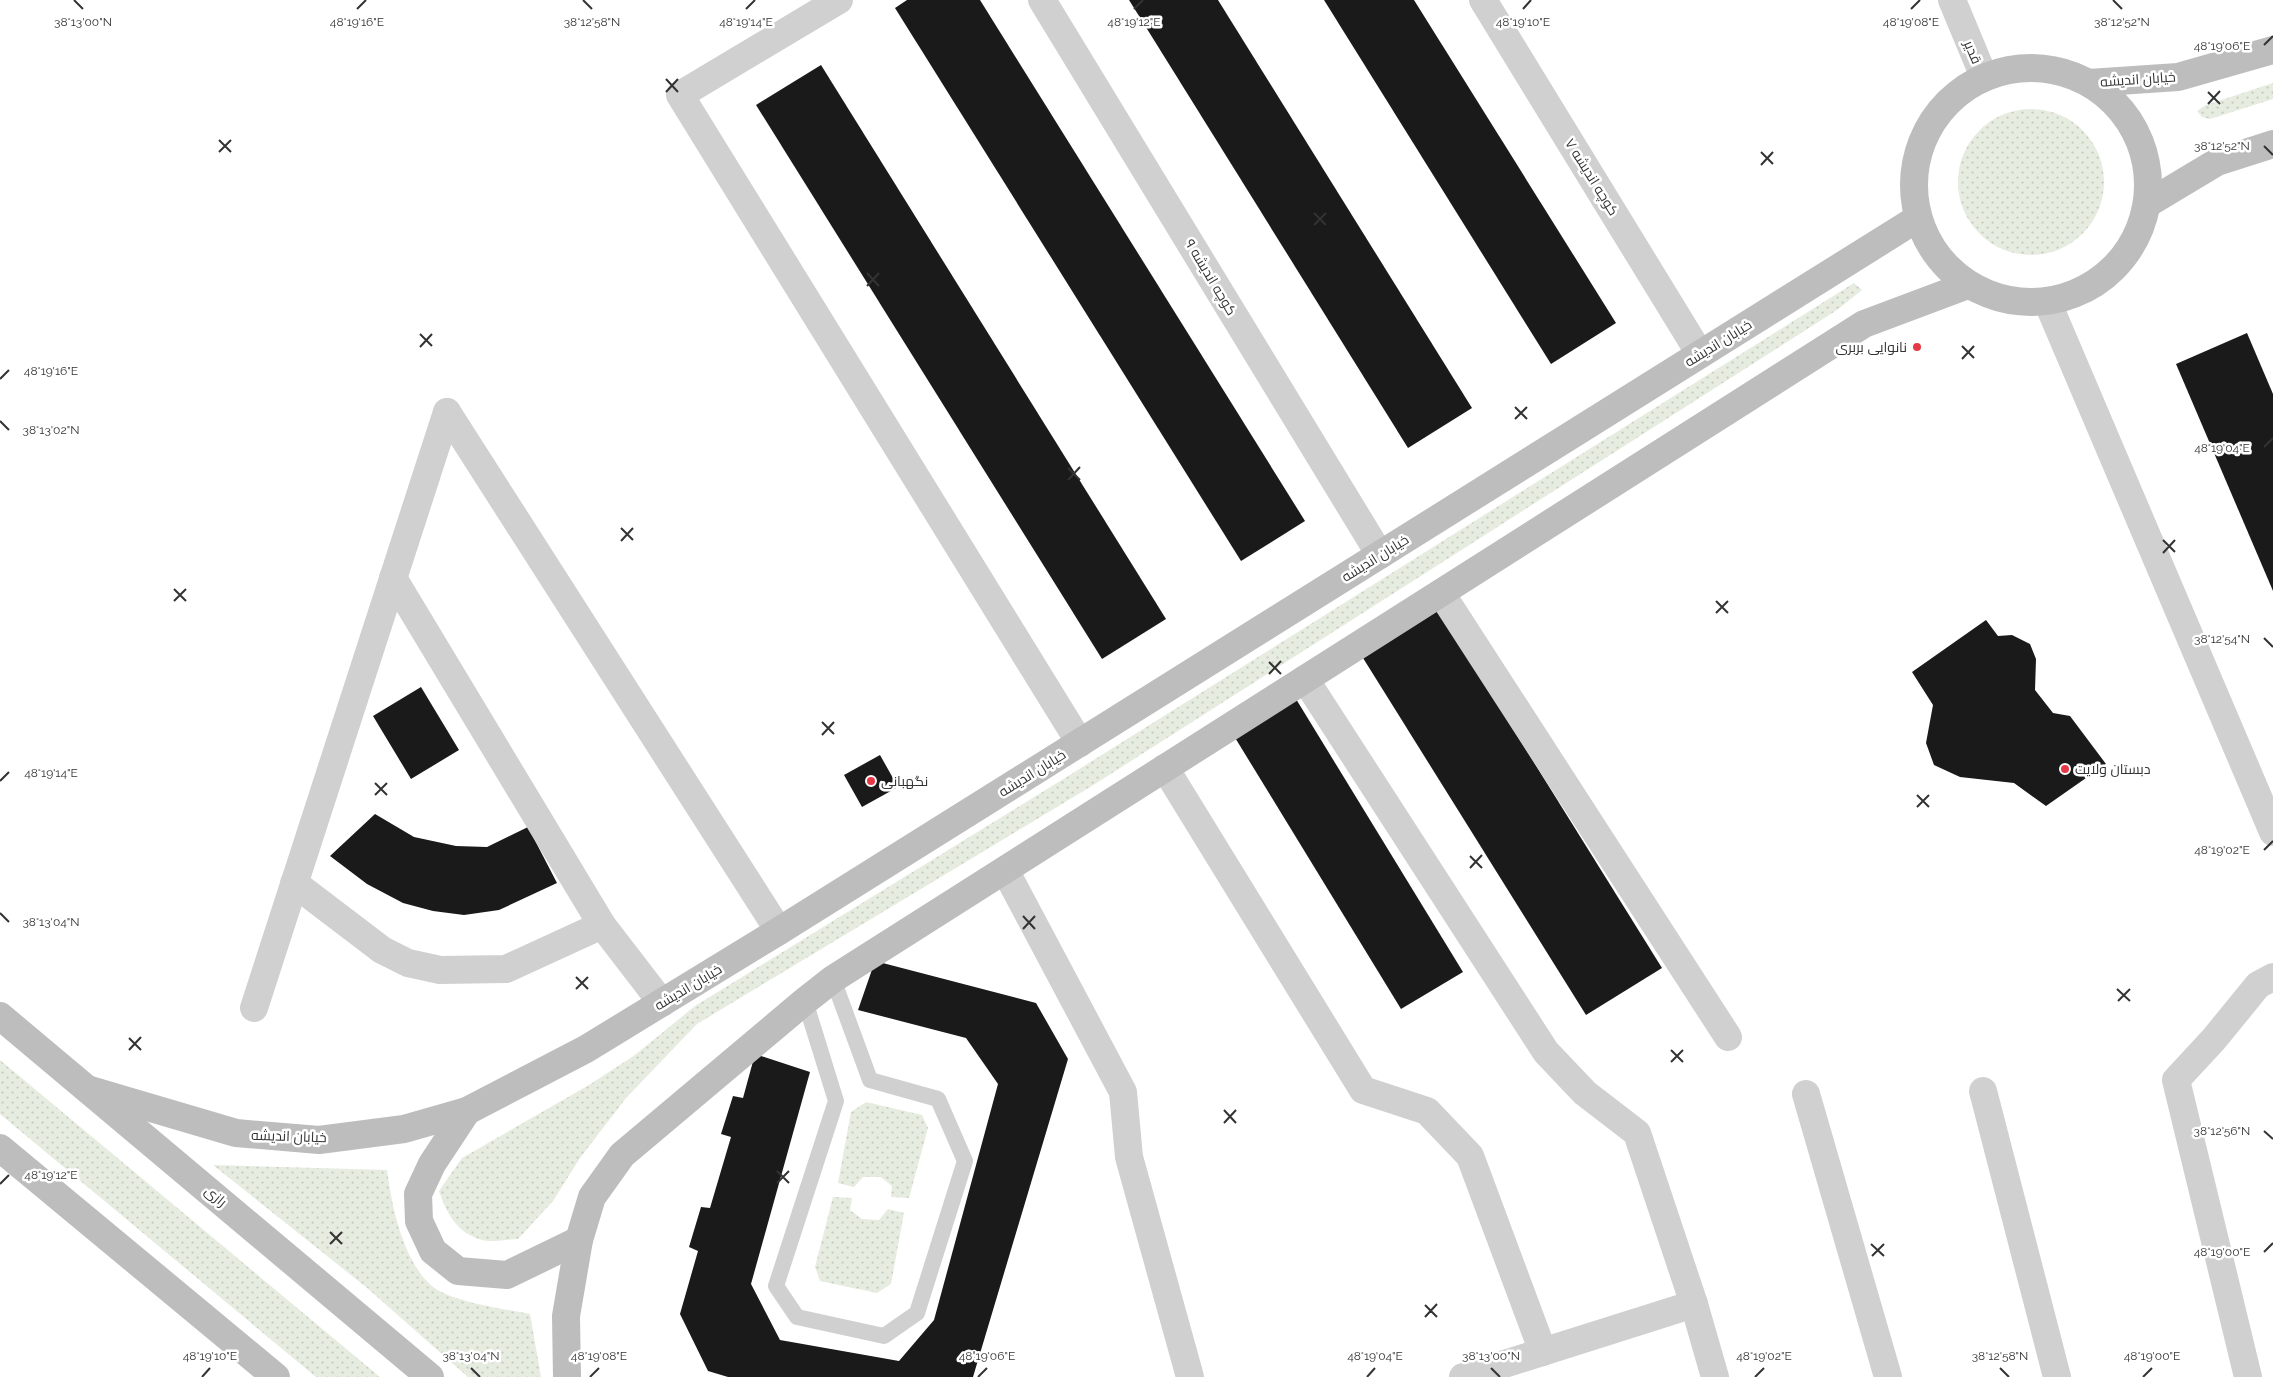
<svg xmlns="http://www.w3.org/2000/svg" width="2273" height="1377" font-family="Raleway,Cairo,sans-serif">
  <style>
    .grass { fill: url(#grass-dots) }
    .building { fill: #1a1a1a }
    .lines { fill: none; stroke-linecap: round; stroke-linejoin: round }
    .lane { stroke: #d0d0d0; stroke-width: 16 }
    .street { stroke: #d0d0d0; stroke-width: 28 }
    .secondary { stroke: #bdbdbd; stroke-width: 28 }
    .ticks { fill: none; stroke: #333; stroke-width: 2 }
    .poi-dot { fill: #e63946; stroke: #fff; stroke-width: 2 }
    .labels { text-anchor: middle; stroke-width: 5; stroke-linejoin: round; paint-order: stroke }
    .street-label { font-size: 14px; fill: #333; stroke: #fff }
    .poi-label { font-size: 14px; fill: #333; stroke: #fff; text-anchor: start }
    .ticks-label { font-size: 12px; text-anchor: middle; fill: #333; stroke: #fff; stroke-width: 5; stroke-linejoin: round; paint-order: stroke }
  </style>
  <defs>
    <pattern id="grass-dots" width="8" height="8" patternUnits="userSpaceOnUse" patternTransform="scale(1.25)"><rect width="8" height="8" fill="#e6ecdf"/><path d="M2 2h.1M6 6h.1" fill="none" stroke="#c6cbc0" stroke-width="1.8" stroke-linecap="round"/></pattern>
  </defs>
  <rect width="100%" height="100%" fill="#fff"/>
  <g class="grass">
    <path d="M2273,83V99L2210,119L2202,117L2197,111L2206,105Z"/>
    <circle cx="2031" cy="182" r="73"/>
    <path d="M1854,283L1862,290L1837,310L1095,784L697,1024L626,1098L580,1158L553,1201L518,1239C507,1239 492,1243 482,1240C457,1233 447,1214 439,1191L462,1158L589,1085L635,1055L695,1006L1065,778Z"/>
    <path d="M0,1060L380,1377H316L0,1114Z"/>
    <path d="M866,1102L922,1115L928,1128L909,1198L891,1197L892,1186L881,1177H863L854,1187L838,1183L851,1112Z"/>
    <path d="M213,1165L387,1170C392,1207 403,1262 433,1287C453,1302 504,1309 530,1314L541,1377H468L366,1287Z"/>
    <path d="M833,1197L852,1198L850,1210L862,1219L879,1220L888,1209L904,1213L891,1284L877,1293L820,1281L815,1267Z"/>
  </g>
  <g class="building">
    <path d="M907,0H980L1305,521L1241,561L895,8Z"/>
    <path d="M1129,0H1218L1472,408L1408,448Z"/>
    <path d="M1324,0H1414L1616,323L1551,364Z"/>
    <path d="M821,65L1166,619L1102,659L756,105Z"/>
    <path d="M2247,333L2273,394V591L2176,364Z"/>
    <path d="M1439,610L1662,968L1586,1015L1363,658Z"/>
    <path d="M1986,620L1998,636L2012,635L2030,644L2036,659L2035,690L2053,713L2070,716L2106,764L2046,806L2014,783L1960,777L1934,765L1926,743L1933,705L1912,672Z"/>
    <path d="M421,687L459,750L411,779L373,716Z"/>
    <path d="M1296,699L1463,972L1401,1009L1234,736Z"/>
    <path d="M880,755L898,787L862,807L844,775Z"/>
    <path d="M375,814L414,837L456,846L487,847L528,827L557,883L499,910L464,915L433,911L403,903L367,884L330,856Z"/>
    <path d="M875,961L1036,1003L1068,1059L973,1377H728L708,1371L680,1314L698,1251L689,1247L701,1207L710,1208L731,1137L721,1134L733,1096L743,1098L755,1054L810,1072L751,1284L780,1340L899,1361L934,1320L998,1084L966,1038L858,1010Z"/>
  </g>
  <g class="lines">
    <path class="lane" d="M805,1001L836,1101L776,1286L797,1317L884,1336L917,1313L965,1161L938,1099L870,1080L833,979"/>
    <g class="street">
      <path d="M839,0L680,95L1080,743"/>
      <path d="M1042,0L1380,555"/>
      <path d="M1483,0L1700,354"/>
      <path d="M1952,0L1984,77"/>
      <path d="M2047,301L2273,832"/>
      <path d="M447,412L779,931"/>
      <path d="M393,578L602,925L662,1003"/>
      <path d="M1441,593L1728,1037"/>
      <path d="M1305,679L1546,1052L1585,1093L1637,1133L1694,1304"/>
      <path d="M1165,768L1363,1090L1427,1111L1470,1156L1543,1352"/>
      <path d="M1005,870L1123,1092L1129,1157L1190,1377"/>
      <path d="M294,883L382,950L408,963L440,970L506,969L602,925"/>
      <path d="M254,1008L447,412"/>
      <path d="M1983,1091L2057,1377"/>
      <path d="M1806,1094L1888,1377"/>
      <path d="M1463,1377L1694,1304L1715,1377"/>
      <path d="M2248,1377L2176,1080L2214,1039L2258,985L2273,977"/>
    </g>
    <g class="secondary">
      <circle cx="2031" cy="185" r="117"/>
      <path d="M2089,83L2178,77L2273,50"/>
      <path d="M2147,204L2217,162L2273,144"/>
      <path d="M0,1016L430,1377"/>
      <path d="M90,1090L236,1133L319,1140L404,1129L467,1111L586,1049L779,931L1918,218"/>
      <path d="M467,1111L432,1164L418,1194L419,1221L433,1251L458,1271L507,1275L579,1240"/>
      <path d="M0,1148L276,1377"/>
      <path d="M567,1377L566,1316L579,1240L592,1197L622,1155L805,1001L833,979L1864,324L1968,285"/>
    </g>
  </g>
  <path class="ticks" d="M74,0L83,9M583,0L592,9M2113,0L2122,9M357,9L366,0M746,9L755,0M1134,9L1143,0M1523,9L1531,0M1911,9L1920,0M2264,45L2273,36M666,79L678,92M666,92L678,79M2208,92L2220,104M2208,104L2220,91M219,140L231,152M2264,146L2273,155M219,152L231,140M1761,152L1773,164M1761,165L1773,152M1314,213L1326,225M1314,225L1326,213M867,273L879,286M867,286L879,273M420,334L432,346M1962,346L1974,358M420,347L432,334M1962,359L1974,346M0,379L9,370M1515,407L1527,419M1515,419L1527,407M0,421L9,430M2264,447L2273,438M1068,468L1080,480M1068,480L1080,467M621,528L633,540M2163,540L2175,552M621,541L633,528M2163,553L2175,540M174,589L186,601M174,601L186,589M1716,601L1728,613M1716,613L1728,601M2264,638L2273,647M1269,662L1281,674M1269,674L1281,661M822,722L834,734M822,735L834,722M0,781L9,772M375,783L387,795M375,795L387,783M1917,795L1929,807M1917,807L1929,795M2264,850L2273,841M1470,856L1482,868M1470,868L1482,855M0,913L9,922M1023,916L1035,929M1023,929L1035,916M576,977L588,989M576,989L588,977M2117,989L2130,1001M2118,1001L2130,989M129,1038L141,1050M129,1050L141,1037M1671,1050L1683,1062M1671,1062L1683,1050M1224,1110L1236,1123M1224,1123L1236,1110M2264,1131L2273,1139M777,1171L789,1183M777,1183L789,1171M0,1184L9,1175M330,1232L342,1244M330,1244L342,1232M1871,1244L1884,1256M2264,1252L2273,1243M1872,1256L1884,1244M1425,1305L1437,1317M1425,1317L1437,1304M471,1368L480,1377M1491,1368L1500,1377M2000,1368L2009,1377M202,1377L210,1368M590,1377L599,1368M978,1377L987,1368M1367,1377L1375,1368M1755,1377L1764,1368M2143,1377L2152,1368"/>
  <g class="poi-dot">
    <circle cx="1917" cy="347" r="5"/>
    <circle cx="2065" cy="769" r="5"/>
    <circle cx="871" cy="781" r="5"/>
  </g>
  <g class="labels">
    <g class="street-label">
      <text transform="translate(1973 52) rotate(67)" y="5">قدیر</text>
      <text transform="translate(2138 79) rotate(-4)" y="5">خیابان اندیشه</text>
      <text transform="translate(1592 177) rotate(58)" y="5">کوچه اندیشه ۷</text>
      <text transform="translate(1211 277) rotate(59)" y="5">کوچه اندیشه ۹</text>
      <text transform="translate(1718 343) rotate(-32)" y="5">خیابان اندیشه</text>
      <text transform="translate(1375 558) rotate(-32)" y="5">خیابان اندیشه</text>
      <text transform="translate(1032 773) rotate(-32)" y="5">خیابان اندیشه</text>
      <text transform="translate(688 987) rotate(-31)" y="5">خیابان اندیشه</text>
      <text transform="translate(289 1136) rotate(2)" y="5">خیابان اندیشه</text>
      <text transform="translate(216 1196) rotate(40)" y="5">رازی</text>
    </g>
    <g class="poi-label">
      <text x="1907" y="352" text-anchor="end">نانوایی بربری</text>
      <text x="2075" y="774">دبستان ولایت</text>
      <text x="881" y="786">نگهبانی</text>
    </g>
  </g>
  <g class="ticks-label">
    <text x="83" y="26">38°13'00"N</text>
    <text x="592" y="26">38°12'58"N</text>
    <text x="2122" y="26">38°12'52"N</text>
    <text x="1523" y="26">48°19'10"E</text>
    <text x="1911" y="26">48°19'08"E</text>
    <text x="357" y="26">48°19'16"E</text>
    <text x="746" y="26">48°19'14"E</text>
    <text x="1134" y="26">48°19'12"E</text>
    <text x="2222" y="50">48°19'06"E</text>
    <text x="2222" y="150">38°12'52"N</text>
    <text x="51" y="375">48°19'16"E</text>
    <text x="51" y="434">38°13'02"N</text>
    <text x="2222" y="452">48°19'04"E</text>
    <text x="2222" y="643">38°12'54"N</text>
    <text x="51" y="777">48°19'14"E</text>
    <text x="2222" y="854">48°19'02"E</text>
    <text x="51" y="926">38°13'04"N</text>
    <text x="2222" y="1135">38°12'56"N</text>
    <text x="51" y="1179">48°19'12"E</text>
    <text x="2222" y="1256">48°19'00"E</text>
    <text x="210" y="1360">48°19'10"E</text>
    <text x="599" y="1360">48°19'08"E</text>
    <text x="987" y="1360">48°19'06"E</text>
    <text x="1375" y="1360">48°19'04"E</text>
    <text x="1764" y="1360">48°19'02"E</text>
    <text x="2152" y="1360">48°19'00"E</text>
    <text x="471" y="1360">38°13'04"N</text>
    <text x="1491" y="1360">38°13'00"N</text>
    <text x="2000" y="1360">38°12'58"N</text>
  </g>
</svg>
